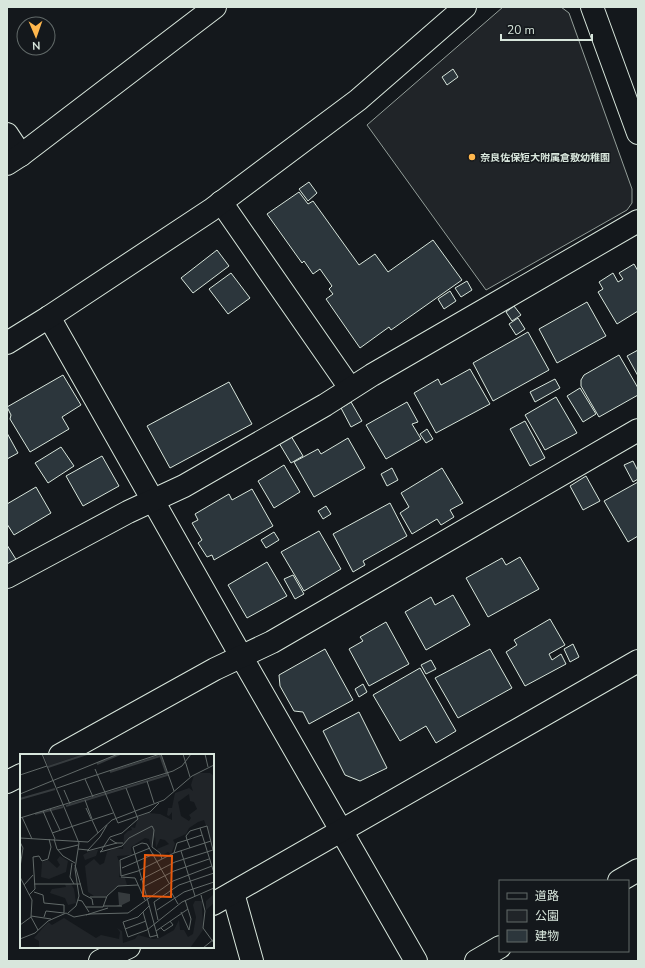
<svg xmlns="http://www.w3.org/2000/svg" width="645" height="968" font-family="'Nunito Sans','Noto Sans JP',sans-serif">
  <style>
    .green { fill: #202428; stroke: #939e99 }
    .building { fill: #2c363c; stroke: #d8e6dc }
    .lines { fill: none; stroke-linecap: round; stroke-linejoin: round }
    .minor-casing { stroke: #d8e6dc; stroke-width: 24 }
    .minor { stroke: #14181c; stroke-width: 22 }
    .poi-dot { fill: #ffb74d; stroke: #14181c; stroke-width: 1.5 }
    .labels { text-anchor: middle; stroke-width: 3; stroke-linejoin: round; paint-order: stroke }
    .poi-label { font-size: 10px; font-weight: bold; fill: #d8e6dc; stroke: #14181c; text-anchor: start }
    .inset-river { fill: none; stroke: #363b3e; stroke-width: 2 }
    .inset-road { fill: none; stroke: #626a69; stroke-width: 1 }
    .view { fill: #e8590c; fill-opacity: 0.15; stroke: #e8590c; stroke-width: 2 }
    .inset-edge { fill: none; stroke: #d8e6dc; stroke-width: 2 }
  </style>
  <rect width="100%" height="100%" fill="#14181c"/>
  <path class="green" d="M503,7H561L569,13L632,189V203L627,210L486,290L367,125Z"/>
  <g class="building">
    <path d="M453,69L458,77L447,85L442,77Z"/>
    <path d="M309,182L317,193L308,201L299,189Z"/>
    <path d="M299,192L308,204L313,201L359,265L375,254L388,272L433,240L462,280L391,330L389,327L360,348L326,299L333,294L329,289L332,286L320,269L313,274L304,261L302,263L267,214Z"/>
    <path d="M217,250L229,266L193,293L181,278Z"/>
    <path d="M634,264L638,271V311L617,324L598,292L603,289L599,282L613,273L618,282L623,279L619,273Z"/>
    <path d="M231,273L250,298L228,314L209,289Z"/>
    <path d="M467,281L472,290L461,297L455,288Z"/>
    <path d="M450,291L456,301L444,309L438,299Z"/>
    <path d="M587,302L606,336L557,363L539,329Z"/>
    <path d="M514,306L521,315L512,321L506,312Z"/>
    <path d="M518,318L525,329L516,335L509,324Z"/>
    <path d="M528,332L549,370L493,401L473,363Z"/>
    <path d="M638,350V376L627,356Z"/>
    <path d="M619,355L638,388V395L599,417L581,386V380L584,375Z"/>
    <path d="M470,369L490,404L436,433L414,393L438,379L441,385Z"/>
    <path d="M63,375L81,405L62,417L69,429L30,452L10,419L11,415L7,407Z"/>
    <path d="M555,379L560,388L535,402L530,392Z"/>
    <path d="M229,382L252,424L170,468L147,426Z"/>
    <path d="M580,388L596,414L583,422L567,396Z"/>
    <path d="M556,397L577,433L545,450L525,415Z"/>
    <path d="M351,402L362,421L351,427L341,408Z"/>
    <path d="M407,402L418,422L412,424L421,439L386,459L366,425Z"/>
    <path d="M525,421L545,458L530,466L510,429Z"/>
    <path d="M427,429L433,439L426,443L420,434Z"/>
    <path d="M7,433L18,453L7,459Z"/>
    <path d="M291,436L303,456L291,463L279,443Z"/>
    <path d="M348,438L365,468L314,497L294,462L318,449L321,454Z"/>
    <path d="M61,447L74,466L48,483L35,463Z"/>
    <path d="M102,456L119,486L83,506L66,476Z"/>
    <path d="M633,461L638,471V479L633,482L624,465Z"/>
    <path d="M284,465L300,492L274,508L258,481Z"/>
    <path d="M392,468L398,480L387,486L381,474Z"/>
    <path d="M442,468L463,503L450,510L454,517L441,525L437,519L412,534L400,513L409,507L401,493Z"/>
    <path d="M586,476L600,501L583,510L570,486Z"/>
    <path d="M638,482V536L628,542L604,501Z"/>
    <path d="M36,487L51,513L14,535L7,524V504Z"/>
    <path d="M252,489L273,526L214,560L212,555L207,557L198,543L202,540L192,523L198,520L195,514L229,494L232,500Z"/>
    <path d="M390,503L407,536L363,561L365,565L353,572L333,534Z"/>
    <path d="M326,506L331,514L323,519L318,511Z"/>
    <path d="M319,531L341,569L304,591L281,552Z"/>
    <path d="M274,532L279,540L266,548L261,540Z"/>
    <path d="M7,545L17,561L7,566Z"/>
    <path d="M520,557L539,589L488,617L466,578L502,558L506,565Z"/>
    <path d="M267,562L287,596L247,618L228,585Z"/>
    <path d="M293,575L304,594L295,599L284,579Z"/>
    <path d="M453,595L470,625L426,650L405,612L431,597L435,605Z"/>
    <path d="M550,619L565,645L549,654L552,660L561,654L566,664L525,686L506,652L517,645L514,640Z"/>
    <path d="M386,622L409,664L369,686L349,649L363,641L360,637Z"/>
    <path d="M573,644L579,657L570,662L564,649Z"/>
    <path d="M325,649L353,700L309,724L303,712L294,711L280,686L279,675Z"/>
    <path d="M490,649L512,688L458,718L435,678Z"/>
    <path d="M431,660L436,669L426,674L421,665Z"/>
    <path d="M420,668L456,731L436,743L426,726L400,741L373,695Z"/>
    <path d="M363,684L367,692L359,697L355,689Z"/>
    <path d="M359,712L387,768L360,781L345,775L323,731Z"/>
  </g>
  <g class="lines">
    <g class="minor-casing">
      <g id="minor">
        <path d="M592,7L638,133"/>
        <path d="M7,134L21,155"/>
        <path d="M7,164L21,155L215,7"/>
        <path d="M221,202L350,388"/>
        <path d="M49,317L241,656L416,961"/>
        <path d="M7,343L49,317L211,210L358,100L465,7"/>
        <path d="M7,577L128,512L184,486L325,405L372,375L638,221"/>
        <path d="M60,755L215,669L272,642L638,430"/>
        <path d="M7,782L21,775"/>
        <path d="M619,881L638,870"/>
        <path d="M233,893L252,961"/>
        <path d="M213,904L638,661"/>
        <path d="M100,961L129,947"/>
        <path d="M476,961L500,947"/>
      </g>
    </g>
    <use href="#minor" class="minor"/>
  </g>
  <circle class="poi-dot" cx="472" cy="157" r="4"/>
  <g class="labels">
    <g class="poi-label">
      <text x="480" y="161">奈良佐保短大附属倉敷幼稚園</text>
    </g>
  </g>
  <g transform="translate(20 754)">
    <rect width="194" height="194" fill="#14181c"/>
    <path d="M23,0H63L28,12ZM179,19H190L194,22V94L184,66L178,68L169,74L166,80L153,86L155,90L151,100L148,98L142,101L137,95L149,90L145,86L140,85L136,94L135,82L131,93L129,85L125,84L111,93L112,101L97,102L101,114L99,123L105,124L107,131L96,133L86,142H74L68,138L65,112L74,105L80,111L84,109L87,98L95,94L103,95L104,81L108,77L112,76L111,73L115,74L118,63L129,59L140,60L152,66V58L149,62L147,61L148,54H152L155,39L169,34L173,37L171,31L174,21ZM169,40L170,47L174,48L177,55L169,61L171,64L169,67L161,62L158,48ZM72,96H78L76,102L65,106L63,101ZM40,102L48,107L46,118L29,125L21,123L22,108L28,106L37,114L40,111L37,106ZM45,130H51L54,135L56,149L48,151L45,144L30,139L32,135L46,133ZM194,140V149L186,156V147ZM175,147H182L183,176L170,194H19V187L14,184L28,168L32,171L44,164L76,184L81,181L99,185L100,178L97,174L102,177L103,189L115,185L118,181L133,185L140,184L154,176L159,166L160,176H164L168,183L173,180L176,163L173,151Z" fill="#202428" fill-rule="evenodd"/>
    <path d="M98,138L110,140V147L100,152H96L99,151Z" fill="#363b3e"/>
    <path class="inset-river" d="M77,10L100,0M28,13L67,0M90,18L140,2M0,45L35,35M46,52L147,21L140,1M15,60L43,53"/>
    <path class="inset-road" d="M22,0L59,89L55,115L59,142L56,152L48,159M141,0L154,37M163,0L170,23M185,0L188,13M75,15L98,69L130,58L139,49M0,21L27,12M65,25L73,43M127,27L134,49M37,34L140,0M44,36L50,50M0,40L98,0M65,46L72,65M66,54L71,65M30,55L40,76M23,57L35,85M2,63L12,85M0,64L153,17L162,12L171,0M72,66L78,79M32,79L93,59M0,84L68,88L92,66L144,46L172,22L194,11M34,85L37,95L43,102L55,109M90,85L96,89H103M0,88L3,94L0,113M130,94L100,106L101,122L118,117L154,99L191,87M170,94L167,86L182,81M58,95L68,96L80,83L87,71M82,95L90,83L102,79L118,65L106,34M83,95L80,98L102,92L109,84L132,72L134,76L132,93L140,99L142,105M38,96L58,91M67,97L97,89M161,97L175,142M154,99L157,89L167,86L166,82L170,77L180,74L194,119M52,109L50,123L54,130M55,111L63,140L72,145L73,151M102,114L134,100M0,123L12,146L11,163L18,176M101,123L115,124L125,146M120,126L155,108L193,96L187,72L180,74M14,130H61M4,131L13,121M123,133L154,117L189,105M150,136L158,150M14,138L23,141L24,149L44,151V159L26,157L24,163M9,141L15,135L13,103L19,102L22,107L28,105L31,93L29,85M181,141L185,157L183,174L194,189M70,143H86M58,146L62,147L69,158M83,152H102M129,152L118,163L103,168L108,183L127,176L162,148L194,134M66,153H83L87,142L98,132L118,131M137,156L164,138L194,128M123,158L130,183L138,181M161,158L169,176L171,165L165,146M66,161L88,154M11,162L31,165M138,166L134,148L159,131L194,119M0,171L11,163M141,174L144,177L153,171L150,167M105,175L126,167M136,177L168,155M138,184L113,93L122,89L127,90L149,129M0,185L15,179L28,167L46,159L54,163L70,160L108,159L153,127L192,112M183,194L194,185"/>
    <path class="view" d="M125,101L152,102L151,143L123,142Z"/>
    <rect width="194" height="194" class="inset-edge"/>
  </g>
  <rect width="645" height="968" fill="none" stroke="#d8e6dc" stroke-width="16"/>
  <rect x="499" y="880" width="130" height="72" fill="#14181c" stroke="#626a69"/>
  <rect x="507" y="893" width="20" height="6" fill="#14181c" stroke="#626a69"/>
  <text x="535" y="900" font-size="12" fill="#d8e6dc">道路</text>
  <rect x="507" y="910" width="20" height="12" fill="#202428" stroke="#626a69"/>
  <text x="535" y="920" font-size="12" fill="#d8e6dc">公園</text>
  <rect x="507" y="930" width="20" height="12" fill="#2c363c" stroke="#626a69"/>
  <text x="535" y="940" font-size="12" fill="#d8e6dc">建物</text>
  <g transform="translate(36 36) rotate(178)"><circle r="19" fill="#14181c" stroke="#626a69"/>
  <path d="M0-3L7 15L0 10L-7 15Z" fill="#ffb74d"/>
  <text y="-6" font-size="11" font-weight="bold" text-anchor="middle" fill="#d8e6dc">N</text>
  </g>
  <path d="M501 34v6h91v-6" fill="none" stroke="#d8e6dc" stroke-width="2"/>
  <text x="507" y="34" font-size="12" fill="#d8e6dc" stroke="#14181c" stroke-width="3" paint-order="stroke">20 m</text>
</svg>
